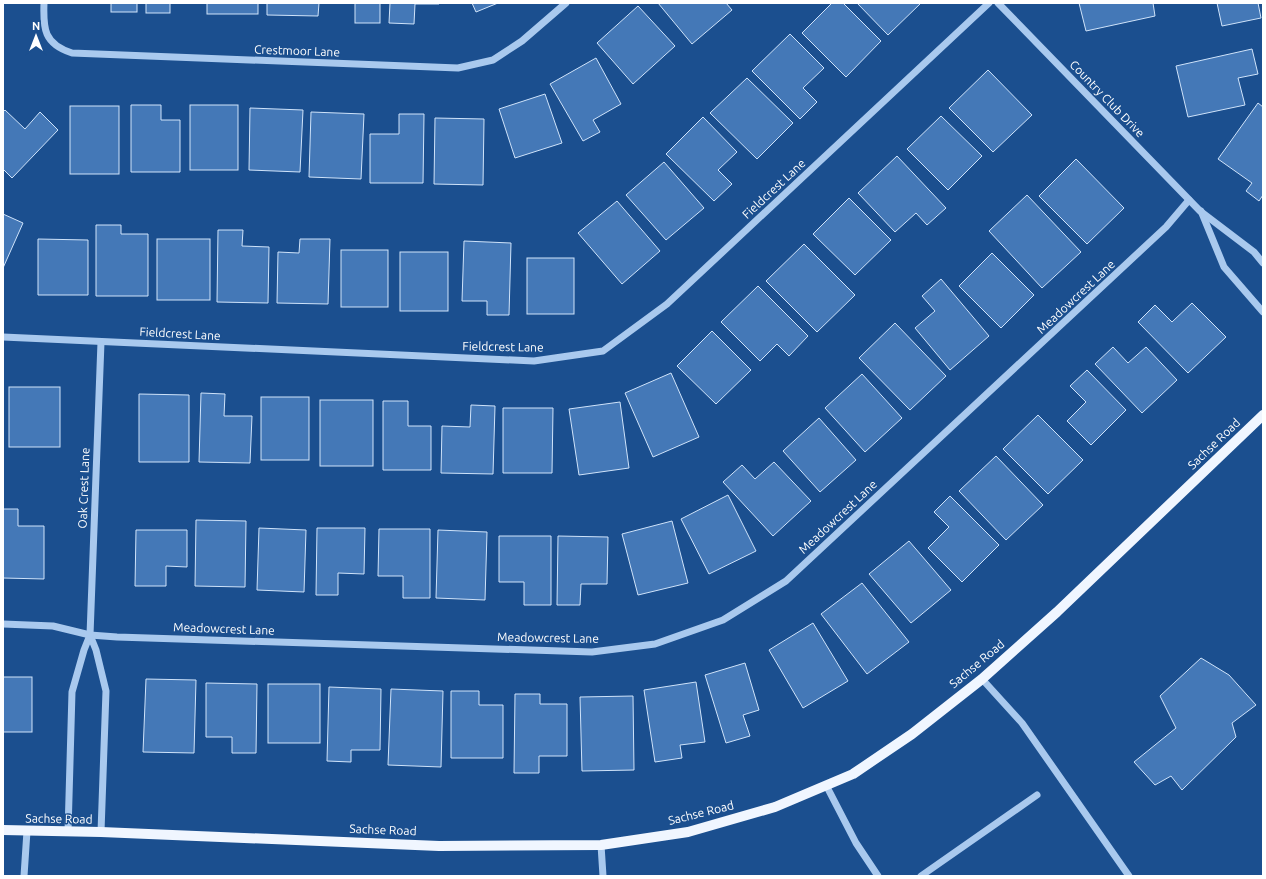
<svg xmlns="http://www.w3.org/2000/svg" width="1266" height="879" font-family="Ubuntu,sans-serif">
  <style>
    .building { fill: #4478b7; stroke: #cfe3fa }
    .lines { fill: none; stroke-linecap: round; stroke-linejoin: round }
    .minor { stroke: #a9c9ee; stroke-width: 7 }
    .major { stroke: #f0f6ff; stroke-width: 10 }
    .labels { text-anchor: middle; stroke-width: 3; stroke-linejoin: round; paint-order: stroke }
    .street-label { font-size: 12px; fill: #fff; stroke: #1b4f8f }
  </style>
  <rect width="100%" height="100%" fill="#1b4f8f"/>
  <g class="building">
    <rect x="111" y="3" width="26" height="9"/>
    <rect x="146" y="3" width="24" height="10"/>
    <rect x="207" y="3" width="51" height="11"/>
    <path d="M267,3H319L318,16L267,15Z"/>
    <rect x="355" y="3" width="25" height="20"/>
    <path d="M390,3H439V4H415L414,24L389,23Z"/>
    <path d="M472,3H498L476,12Z"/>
    <path d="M658,3H726L732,10L692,44Z"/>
    <path d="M832,3H843L881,41L846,77L802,33Z"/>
    <path d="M857,3H921L888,35Z"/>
    <path d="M1079,3H1153L1155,16L1086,31Z"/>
    <path d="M1217,3H1258L1261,18L1222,26Z"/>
    <path d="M638,6L675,46L633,84L597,43Z"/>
    <path d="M790,34L824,68L803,88L817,102L800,119L752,71Z"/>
    <path d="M1252,49L1258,74L1238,78L1245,105L1188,117L1176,66Z"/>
    <path d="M596,58L621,104L593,120L600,132L583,141L550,84Z"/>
    <path d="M988,70L1032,115L993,152L949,108Z"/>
    <path d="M747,78L793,123L757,159L710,113Z"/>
    <path d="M545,94L562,143L515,158L499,109Z"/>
    <path d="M1258,103L1263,107V195L1259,201L1246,191L1252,183L1218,159Z"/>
    <path d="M131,105H161V120H180V172H131Z"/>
    <rect x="190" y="105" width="48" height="65"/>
    <rect x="70" y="106" width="49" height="68"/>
    <path d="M250,108L303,110L300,172L249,170Z"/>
    <path d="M5,110L25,129L40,112L58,130L12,178L3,169V112Z"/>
    <path d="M311,112L364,114L361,179L309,177Z"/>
    <path d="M399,114H424L423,183H370V134H399Z"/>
    <path d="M941,116L982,156L948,190L907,149Z"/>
    <path d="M703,117L737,152L718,170L732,184L714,201L666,154Z"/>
    <path d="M435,118L484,119L483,185L434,184Z"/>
    <path d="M897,156L946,208L927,225L916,213L895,232L858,193Z"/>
    <path d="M1076,159L1124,208L1087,244L1039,196Z"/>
    <path d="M664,162L704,208L666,240L626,195Z"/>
    <path d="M1027,195L1081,252L1042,288L989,231Z"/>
    <path d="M849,198L891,240L855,275L813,234Z"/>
    <path d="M617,201L660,251L622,284L578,233Z"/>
    <path d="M3,214L23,223L3,268Z"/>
    <path d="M96,225H121V234H148V296H96Z"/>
    <path d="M218,230H243L242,246L269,247L268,303L217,302Z"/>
    <path d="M38,239L88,240V295H38Z"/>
    <rect x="157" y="239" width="53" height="61"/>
    <path d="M300,239H330L328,304L277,303L278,252L299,253Z"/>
    <path d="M464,241L511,243L509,315H487V301H462Z"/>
    <path d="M804,244L855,295L817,332L766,281Z"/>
    <rect x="341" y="250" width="47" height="57"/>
    <rect x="400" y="252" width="48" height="59"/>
    <path d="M992,253L1034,295L1001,328L959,286Z"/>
    <rect x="527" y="258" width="47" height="56"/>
    <path d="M941,279L989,336L950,370L915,328L935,311L922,296Z"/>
    <path d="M758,286L808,336L789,356L777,344L760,361L721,322Z"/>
    <path d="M1192,303L1226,337L1188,373L1138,322L1155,305L1172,322Z"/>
    <path d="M895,323L946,376L910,410L859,358Z"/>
    <path d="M712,331L751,370L716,404L677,366Z"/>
    <path d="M1113,347L1128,363L1146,347L1177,380L1142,413L1095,364Z"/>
    <path d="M1087,370L1126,410L1091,445L1067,421L1086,402L1070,386Z"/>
    <path d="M671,373L699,437L653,457L625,393Z"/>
    <path d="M862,374L902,418L865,452L825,408Z"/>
    <rect x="9" y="387" width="51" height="60"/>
    <path d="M201,393L225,394L224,416H252L250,463L199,462Z"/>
    <path d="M139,394L189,395V462H139Z"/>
    <rect x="261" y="397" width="48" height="63"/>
    <rect x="320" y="400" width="53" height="66"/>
    <path d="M383,401H408V426H431V470H383Z"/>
    <path d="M620,402L629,468L579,475L569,409Z"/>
    <path d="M471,405L495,406L493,474L441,473L442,426L470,427Z"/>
    <path d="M503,408H553L552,473H503Z"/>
    <path d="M1038,415L1083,460L1048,494L1003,449Z"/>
    <path d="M819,418L856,460L820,492L783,451Z"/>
    <path d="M996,456L1043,505L1006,540L959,491Z"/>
    <path d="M774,462L811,501L773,536L723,482L742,465L755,479Z"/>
    <path d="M728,495L756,551L709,574L681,519Z"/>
    <path d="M950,496L999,545L962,582L928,548L949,527L934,512Z"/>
    <path d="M3,509H18V526H44V579L3,578Z"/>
    <path d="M196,520L246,521L245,587L195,586Z"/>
    <path d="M672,521L688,583L638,595L622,534Z"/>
    <path d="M259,528L306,530L304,592L257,590Z"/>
    <path d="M317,528H365L364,574L338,573V595H316Z"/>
    <path d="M379,529H430V598H403V576H378Z"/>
    <path d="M136,530H187V567L166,566V586H135Z"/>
    <path d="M438,530L487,532L485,600L436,598Z"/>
    <path d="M499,536H551V605H524V582H499Z"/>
    <path d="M558,536L608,537L607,584H581L580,605H557Z"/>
    <path d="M909,541L951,590L911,623L869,574Z"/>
    <path d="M862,583L909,642L867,674L821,614Z"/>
    <path d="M813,623L848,681L803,708L769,650Z"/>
    <path d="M1201,658L1229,675L1256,705L1232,723L1236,737L1182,790L1171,776L1155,785L1134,762L1176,728L1160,696Z"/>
    <path d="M745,663L759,710L743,715L750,736L726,743L705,675Z"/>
    <rect x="3" y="677" width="29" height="55"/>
    <path d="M146,679L196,680L194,753L143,752Z"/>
    <path d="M696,682L705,742L680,745L682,758L655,762L644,690Z"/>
    <path d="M206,683L257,684L256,753H232V737H206Z"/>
    <rect x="268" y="684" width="52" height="59"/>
    <path d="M329,687L381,689L380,750H351V762L327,761Z"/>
    <path d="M391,689L443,691L441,767L388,765Z"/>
    <path d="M451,691H479V705H503V758H451Z"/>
    <path d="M515,694H540V704H567V756H539V773H514Z"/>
    <path d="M633,696L634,770L582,771L580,697Z"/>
  </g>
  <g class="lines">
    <g class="minor">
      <path d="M44,3C43,29 44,44 72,53L458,68L493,60L522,41L566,3"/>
      <path d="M998,3L1200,211L1254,252L1263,263"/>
      <path d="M1201,211L1224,267L1263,312"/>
      <path d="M3,337L534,361L603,351L667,304L989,3"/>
      <path d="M3,624L53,626L90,635L117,637L592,652L655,644L723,620L786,581L1166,227L1189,200"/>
      <path d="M90,635L96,650L106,691L101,832"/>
      <path d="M982,679L1022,723L1129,876"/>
      <path d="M826,785L856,843L878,876"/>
      <path d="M68,832L72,692L84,650L90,635L101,342"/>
      <path d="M601,845L603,876"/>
      <path d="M24,876L27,831"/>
      <path d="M921,876L1037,795"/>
    </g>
    <path class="major" d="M3,830L101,832L439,846L601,845L688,832L775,807L853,774L912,734L982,679L1057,612L1263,415"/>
  </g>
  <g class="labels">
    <g class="street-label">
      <text transform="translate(297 51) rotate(2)" y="4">Crestmoor Lane</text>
      <text transform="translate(1107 99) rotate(46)" y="4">Country Club Drive</text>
      <text transform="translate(774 189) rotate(-43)" y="4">Fieldcrest Lane</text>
      <text transform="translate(1076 297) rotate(-43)" y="4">Meadowcrest Lane</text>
      <text transform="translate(180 334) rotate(3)" y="4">Fieldcrest Lane</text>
      <text transform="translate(503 347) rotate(1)" y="4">Fieldcrest Lane</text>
      <text transform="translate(1214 444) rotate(-44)" y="4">Sachse Road</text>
      <text transform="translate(84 488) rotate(-88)" y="4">Oak Crest Lane</text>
      <text transform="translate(838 517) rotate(-43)" y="4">Meadowcrest Lane</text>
      <text transform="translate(224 629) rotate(2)" y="4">Meadowcrest Lane</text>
      <text transform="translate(548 638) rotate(1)" y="4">Meadowcrest Lane</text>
      <text transform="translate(977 664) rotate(-40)" y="4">Sachse Road</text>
      <text transform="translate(701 813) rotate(-14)" y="4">Sachse Road</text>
      <text transform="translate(59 819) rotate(1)" y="4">Sachse Road</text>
      <text transform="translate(383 830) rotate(2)" y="4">Sachse Road</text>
    </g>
  </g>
  <rect width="1266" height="879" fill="none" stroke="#ffffff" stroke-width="8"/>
  <g transform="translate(36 36)" stroke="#1b4f8f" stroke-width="3" paint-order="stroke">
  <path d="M0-3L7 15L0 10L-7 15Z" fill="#ffffff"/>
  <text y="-6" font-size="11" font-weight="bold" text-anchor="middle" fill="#ffffff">N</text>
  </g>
</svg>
